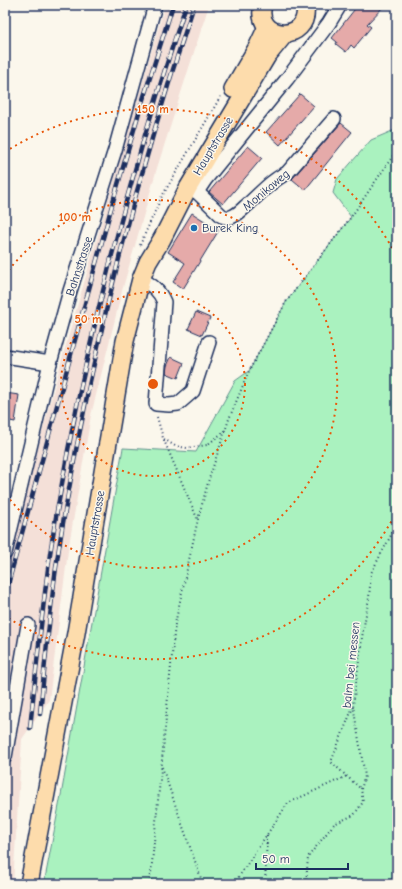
<svg xmlns="http://www.w3.org/2000/svg" width="402" height="889" font-family="'Comic Neue',sans-serif">
  <style>
    .built { fill: #f4e0d8 }
    .green { fill: #aaf2bf; stroke: #62908e }
    .building { fill: #e5aaa9; stroke: #1b2f5e }
    .lines { fill: none; stroke-linecap: round; stroke-linejoin: round }
    .minor-casing { stroke: #1b2f5e; stroke-width: 16 }
    .major-casing { stroke: #1b2f5e; stroke-width: 20 }
    .path { stroke: #1b2f5e; stroke-width: 2; stroke-dasharray: 1 3; stroke-linecap: butt }
    .minor { stroke: #fbf7ec; stroke-width: 13 }
    .major { stroke: #fddcac; stroke-width: 17 }
    .rail-casing { stroke: #1b2f5e; stroke-width: 4.5 }
    .rail { stroke: #fbf7ec; stroke-width: 3; stroke-dasharray: 9; stroke-linecap: butt }
    .ring { fill: none; stroke: #e8590c; stroke-width: 2; stroke-dasharray: 2 4 }
    .poi-dot { fill: #1f6fb2; stroke: #fbf7ec; stroke-width: 1.5 }
    .labels { text-anchor: middle; stroke-width: 3; stroke-linejoin: round; paint-order: stroke }
    .street-label { font-size: 12px; fill: #1b2f5e; stroke: #fbf7ec }
    .poi-label { font-size: 12px; fill: #1b2f5e; stroke: #fbf7ec; text-anchor: start }
    .centre { fill: #e8590c; stroke: #fbf7ec; stroke-width: 2 }
    .ring-label { font-size: 12px; text-anchor: middle; font-weight: bold; fill: #e8590c; stroke: #fbf7ec; stroke-width: 3; stroke-linejoin: round; paint-order: stroke }
  </style>
  <rect width="100%" height="100%" fill="#fbf7ec"/>
  <filter id="ink" filterUnits="userSpaceOnUse"><feTurbulence type="fractalNoise" baseFrequency=".025" numOctaves="2"/><feDisplacementMap in="SourceGraphic" scale="8" xChannelSelector="R" yChannelSelector="G"/><feConvolveMatrix kernelMatrix="1 2 1 2 8 2 1 2 1" color-interpolation-filters="sRGB"/></filter>
  <g filter="url(#ink)">
    <path class="built" d="M165,5H209L157,168L122,291L91,415L68,551L49,700L22,739L13,884H5V569L63,355Z"/>
    <path class="green" d="M397,129V884H44L62,790L123,448L196,452L235,381L249,371L286,302L351,217L333,193L337,179L371,140Z"/>
    <g class="building">
      <path d="M358,5H385L367,24L371,27L354,48L351,45L346,52L336,44L337,42L332,38Z"/>
      <path d="M300,94L314,106L280,145L266,132Z"/>
      <path d="M341,123L352,132L305,190L292,179Z"/>
      <path d="M248,146L262,158L223,204L209,192Z"/>
      <path d="M192,213L219,230L183,289L173,282L185,263L168,252Z"/>
      <path d="M196,312L210,318L202,335L188,329Z"/>
      <path d="M171,357L184,363L178,378L166,373L167,366Z"/>
      <path d="M5,393L19,395L15,422L5,420Z"/>
    </g>
    <g class="lines">
      <g class="minor-casing">
        <g id="minor">
          <path d="M189,189L197,192L222,216C225,217 228,218 231,217C237,215 242,210 246,206C259,195 271,180 287,173L334,119"/>
          <path d="M197,192L205,180L287,79L329,23L340,5"/>
          <path d="M141,279C152,285 159,290 164,302L156,404L169,405L178,404L193,391L209,342"/>
          <path d="M5,356L50,363"/>
          <path d="M5,553L50,363L70,291L115,150L155,5"/>
          <path d="M5,757L28,625"/>
        </g>
      </g>
      <g class="major-casing">
        <g id="major">
          <path d="M263,5C253,40 311,45 305,5"/>
          <path d="M233,89L258,46L267,27"/>
          <path d="M29,884L76,633L125,341L141,279L148,262L162,239L188,188L267,56L285,34"/>
        </g>
      </g>
      <g class="path">
        <path d="M140,245L161,198L221,96"/>
        <path d="M157,417L163,438L197,518"/>
        <path d="M164,439L175,446L187,448L207,445L226,430"/>
        <path d="M353,707L331,762L361,789"/>
        <path d="M162,767L203,884"/>
        <path d="M150,884L175,624L198,519L209,479L229,419L249,371L286,302L351,217L397,150"/>
        <path d="M234,884L288,803L347,776"/>
        <path d="M265,884L267,835"/>
        <path d="M306,884L308,857L334,824L354,815L363,802L361,789L365,776L353,705L363,631L369,598L371,573L397,524"/>
      </g>
      <use href="#minor" class="minor"/>
      <use href="#major" class="major"/>
      <g class="rail-casing">
        <g id="rail">
          <path d="M5,595L112,205L140,109L173,5"/>
          <path d="M40,714C45,661 50,607 58,554C87,367 134,184 194,5"/>
          <path d="M30,728C36,670 42,611 50,554C79,367 126,184 186,5"/>
        </g>
      </g>
      <use href="#rail" class="rail"/>
    </g>
  </g>
  <g class="ring">
    <circle cx="153" cy="384" r="92"/>
    <path d="M5 275A184 184 0 1 1 5 493"/>
    <path d="M397 511A275 275 0 0 1 5 616M5 152A275 275 0 0 1 397 257"/>
  </g>
  <circle class="poi-dot" cx="194" cy="228" r="4"/>
  <g class="labels">
    <g class="street-label">
      <text transform="translate(213 146) rotate(-59)" y="4">Hauptstrasse</text>
      <text transform="translate(266 190) rotate(-40)" y="4">Monikaweg</text>
      <text transform="translate(79 266) rotate(-72)" y="4">Bahnstrasse</text>
      <text transform="translate(95 523) rotate(-80)" y="4">Hauptstrasse</text>
      <text transform="translate(351 665) rotate(-84)" y="4">balm bei messen</text>
    </g>
    <g class="poi-label">
      <text x="202" y="232">Burek King</text>
    </g>
  </g>
  <circle cx="153" cy="384" r="6" class="centre"/>
  <g class="ring-label">
    <text x="153" y="113">150 m</text>
    <text x="75" y="221">100 m</text>
    <text x="88" y="323">50 m</text>
  </g>
  <rect width="402" height="889" fill="none" stroke="#fbf7ec" stroke-width="20"/>
  <rect x="10" y="10" width="382" height="869" fill="none" stroke="#1b2f5e" stroke-width="1.5" filter="url(#ink)"/>
  <path d="M256 863v6h92v-6" fill="none" stroke="#1b2f5e" stroke-width="2"/>
  <text x="262" y="863" font-size="12" fill="#1b2f5e" stroke="#fbf7ec" stroke-width="3" paint-order="stroke">50 m</text>
</svg>
